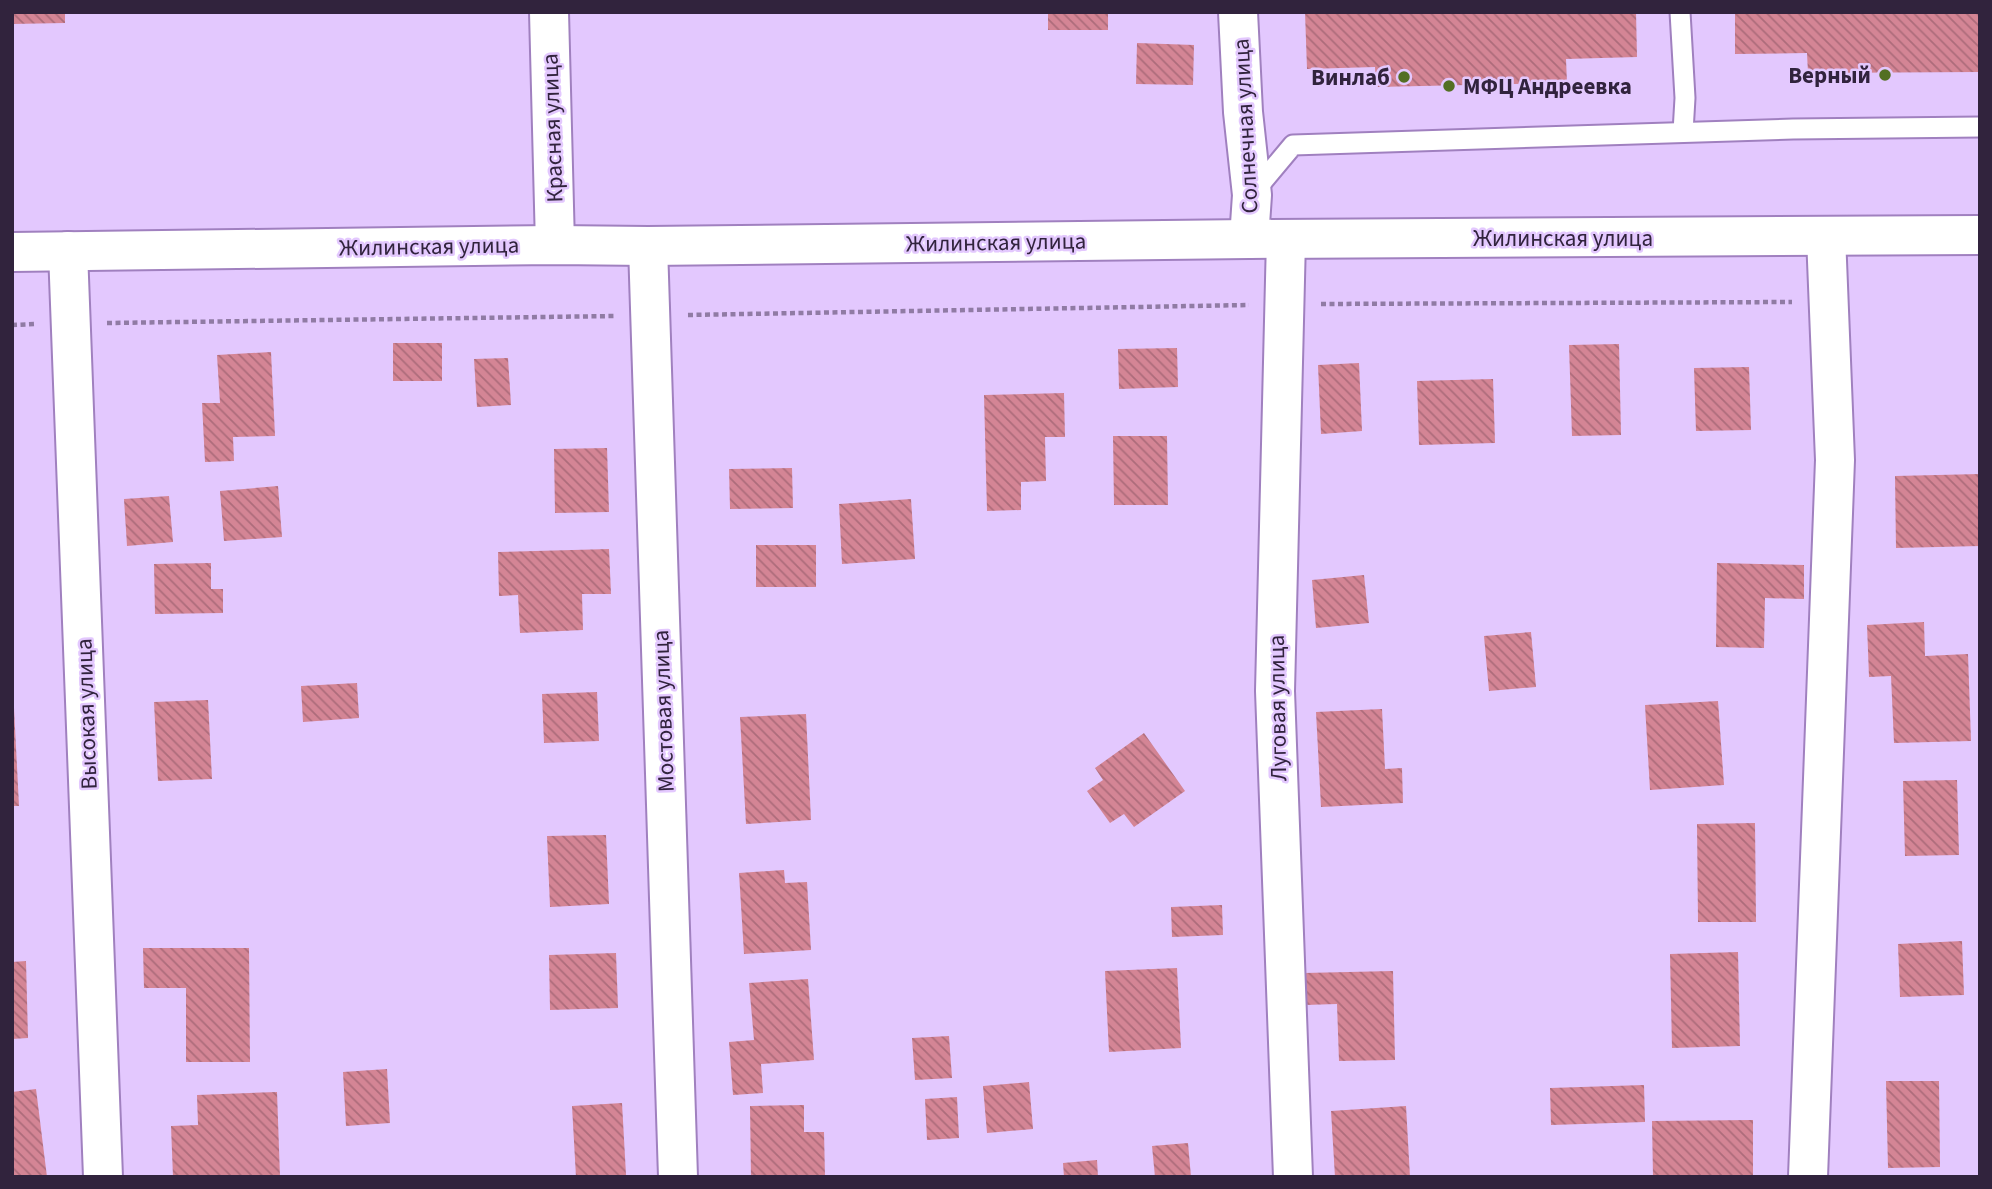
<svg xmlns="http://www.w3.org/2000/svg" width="1992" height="1189" font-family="'Source Sans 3',sans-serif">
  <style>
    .building { fill: url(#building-back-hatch) }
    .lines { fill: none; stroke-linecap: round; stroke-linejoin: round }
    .service-casing { stroke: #a080bf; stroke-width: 23 }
    .minor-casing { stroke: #a080bf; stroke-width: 42 }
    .secondary-casing { stroke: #a080bf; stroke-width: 42 }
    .path { stroke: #907ba4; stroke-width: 4.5; stroke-dasharray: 5 3.5; stroke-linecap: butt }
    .service { stroke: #fff; stroke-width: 19 }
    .minor { stroke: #fff; stroke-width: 38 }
    .secondary { stroke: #fff; stroke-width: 38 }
    .poi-dot { fill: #536f23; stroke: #e3c8fe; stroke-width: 2.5 }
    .labels { text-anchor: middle; stroke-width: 5; stroke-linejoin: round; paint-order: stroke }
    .poi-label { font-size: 23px; font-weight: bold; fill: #31233d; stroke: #e3c8fe; text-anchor: end }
    .street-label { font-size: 23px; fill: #31233d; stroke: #e3c8fe }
  </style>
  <defs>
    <pattern id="building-back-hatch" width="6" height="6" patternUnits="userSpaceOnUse" patternTransform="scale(1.75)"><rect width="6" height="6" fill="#d48595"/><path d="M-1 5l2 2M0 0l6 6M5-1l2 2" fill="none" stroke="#ad6c7b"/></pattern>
  </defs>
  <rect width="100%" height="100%" fill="#e3c8fe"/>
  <g class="building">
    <path d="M12,12H65V23L12,24Z"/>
    <rect x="1048" y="12" width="60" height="18"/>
    <path d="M1305,12H1636L1637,57L1566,59L1567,83L1376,87L1375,67L1307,69Z"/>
    <path d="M1735,12H1980V72L1808,73L1807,53L1735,54Z"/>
    <path d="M1137,43L1194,45L1193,85L1136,84Z"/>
    <rect x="393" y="343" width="49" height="38"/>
    <path d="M1619,344L1621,435L1572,436L1569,345Z"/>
    <path d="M1177,348L1178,387L1119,389L1118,349Z"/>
    <path d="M271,352L275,436L233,437L234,461L205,462L202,403H220L217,355Z"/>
    <path d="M508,358L511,405L477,407L474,359Z"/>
    <path d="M1359,363L1362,431L1321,434L1318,365Z"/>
    <path d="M1749,367L1751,430L1696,431L1694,368Z"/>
    <path d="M1493,379L1495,443L1419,445L1417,381Z"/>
    <path d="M1064,393L1065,437H1045L1046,481L1021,482V510L987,511L984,395Z"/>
    <path d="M1113,436H1167L1168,505H1114Z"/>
    <path d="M607,448L609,512L555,513L554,449Z"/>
    <path d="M792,468L793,508L730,509L729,469Z"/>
    <path d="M1980,474V546L1896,548L1895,476Z"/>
    <path d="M278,486L282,537L224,541L220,491Z"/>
    <path d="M169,496L173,542L127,546L124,499Z"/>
    <path d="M911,499L915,559L842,564L839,504Z"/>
    <rect x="756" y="545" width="60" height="42"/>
    <path d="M609,549L611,594H582L583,630L520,633L518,595L499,596L498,552Z"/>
    <path d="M211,563V589H223V613L155,614L154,564Z"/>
    <path d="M1717,563L1804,565V599L1765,598L1764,648L1716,647Z"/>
    <path d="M1364,575L1369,623L1316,628L1312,580Z"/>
    <path d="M1924,622L1925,656L1968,654L1971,741L1894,743L1891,676L1869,677L1867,625Z"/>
    <path d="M1531,632L1536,687L1489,691L1484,636Z"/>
    <path d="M357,683L359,718L303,722L301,686Z"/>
    <path d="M597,692L599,741L544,743L542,694Z"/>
    <path d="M208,700L212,779L158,781L154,702Z"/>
    <path d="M1718,701L1724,785L1650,790L1645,705Z"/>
    <path d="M12,708H14L19,806H12Z"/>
    <path d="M1382,709L1385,769L1402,768L1403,803L1321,807L1316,712Z"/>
    <path d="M806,714L811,820L746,824L740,717Z"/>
    <path d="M1144,733L1185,791L1134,827L1124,814L1110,823L1087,791L1103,780L1095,768Z"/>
    <path d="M1957,780L1959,855L1905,856L1903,781Z"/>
    <path d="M1755,823L1756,922H1698L1697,824Z"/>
    <path d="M606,835L609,904L550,907L547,836Z"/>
    <path d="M784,870L785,883L807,882L811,950L744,954L739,873Z"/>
    <path d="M1222,905L1223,935L1172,937L1171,907Z"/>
    <path d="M1962,941L1964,995L1900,997L1898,944Z"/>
    <path d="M143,948H249L250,1062H186V988H144Z"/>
    <path d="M1738,952L1740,1046L1672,1048L1670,954Z"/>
    <path d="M616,953L618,1008L550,1010L549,955Z"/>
    <path d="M26,961L28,1038L12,1039V962Z"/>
    <path d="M1177,968L1181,1048L1109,1052L1105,971Z"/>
    <path d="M1393,971L1395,1060L1339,1061L1337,1004L1305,1005L1304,973Z"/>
    <path d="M808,979L814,1060L761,1064L763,1093L733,1095L729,1042L754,1040L749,983Z"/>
    <path d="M949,1036L952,1078L915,1080L912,1038Z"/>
    <path d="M387,1069L390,1123L346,1126L343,1072Z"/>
    <path d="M1886,1081H1939L1940,1167L1888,1168Z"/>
    <path d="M1029,1082L1033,1129L987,1133L983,1086Z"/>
    <path d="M1644,1085L1645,1122L1551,1125L1550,1088Z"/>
    <path d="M36,1089L47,1177H12V1092Z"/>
    <path d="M277,1092L280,1177H173L171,1126L198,1125L197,1095Z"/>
    <path d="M957,1097L959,1138L927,1140L925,1099Z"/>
    <path d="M622,1103L626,1175L576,1177L572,1106Z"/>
    <path d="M804,1105V1132H824L825,1177H751L750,1106Z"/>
    <path d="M1406,1106L1410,1177H1335L1331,1111Z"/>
    <path d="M1753,1120V1177H1653L1652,1121Z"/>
    <path d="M1188,1143L1191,1177H1155L1152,1146Z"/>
    <path d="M1097,1160L1098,1177H1064L1063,1163Z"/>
  </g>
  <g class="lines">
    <g class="service-casing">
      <g id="service">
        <path d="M1680,12L1685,98L1683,132"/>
        <path d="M1252,194L1293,145L1793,129L1980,127"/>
      </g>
    </g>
    <g class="minor-casing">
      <g id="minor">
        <path d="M549,12L555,245"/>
        <path d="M1238,12L1243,112L1252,195L1249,239"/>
        <path d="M1286,239L1275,691L1293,1177"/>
        <path d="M648,246L678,1177"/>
        <path d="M68,251L103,1177"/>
        <path d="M1808,1177L1835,460L1826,236"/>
      </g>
    </g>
    <g class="secondary-casing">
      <path id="secondary" d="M12,252L555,245L648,246L1249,239L1980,235"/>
    </g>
    <g class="path">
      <path d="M1321,304L1792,302"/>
      <path d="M688,315L1249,305"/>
      <path d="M107,323L616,316"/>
      <path d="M12,325L35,324"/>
    </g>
    <use href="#service" class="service"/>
    <use href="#minor" class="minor"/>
    <use href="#secondary" class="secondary"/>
  </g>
  <g class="poi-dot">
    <circle cx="1885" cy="75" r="7"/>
    <circle cx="1404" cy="77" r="7"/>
    <circle cx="1449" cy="86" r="7"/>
  </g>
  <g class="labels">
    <g class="poi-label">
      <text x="1871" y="83">Верный</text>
      <text x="1390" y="85">Винлаб</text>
      <text x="1463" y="94" text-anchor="start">МФЦ Андреевка</text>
    </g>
    <g class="street-label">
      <text transform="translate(1245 126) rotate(-93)" y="8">Солнечная улица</text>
      <text transform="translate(552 128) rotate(-92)" y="8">Красная улица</text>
      <text x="1563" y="246">Жилинская улица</text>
      <text transform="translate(996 242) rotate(-1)" y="8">Жилинская улица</text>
      <text transform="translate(429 246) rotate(-1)" y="8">Жилинская улица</text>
      <text transform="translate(1277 708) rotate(-91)" y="8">Луговая улица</text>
      <text transform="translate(663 711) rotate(-92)" y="8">Мостовая улица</text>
      <text transform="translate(86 714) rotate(-92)" y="8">Высокая улица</text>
    </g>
  </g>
  <rect width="1992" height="1189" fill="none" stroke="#31233d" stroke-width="28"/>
</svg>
